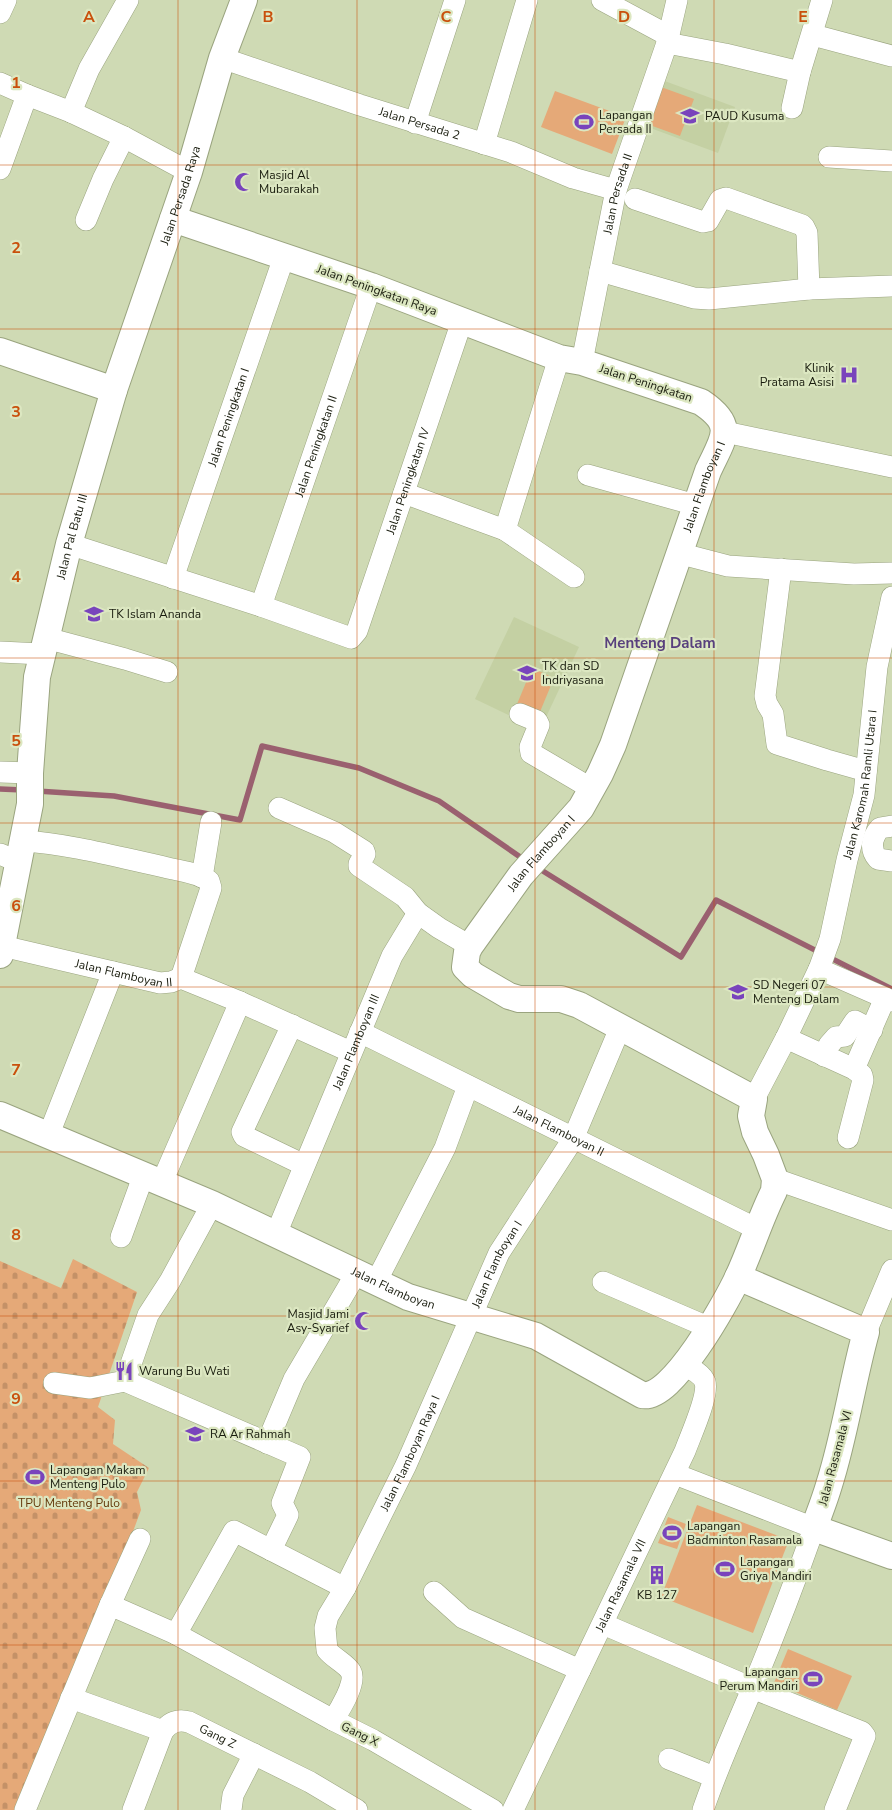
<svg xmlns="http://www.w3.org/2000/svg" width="892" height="1810" font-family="'Nunito Sans',sans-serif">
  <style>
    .built { fill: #c4d0a3 }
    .green { fill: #e5a978 }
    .cemetery { fill: url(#cemetery-stones) }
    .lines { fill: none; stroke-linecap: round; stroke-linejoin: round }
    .stream { stroke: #9a606f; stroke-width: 5.5 }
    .minor-casing { stroke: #9aa47f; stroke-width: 22 }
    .tertiary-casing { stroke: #9aa47f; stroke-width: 28 }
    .minor { stroke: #fff; stroke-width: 21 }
    .tertiary { stroke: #fff; stroke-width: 26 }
    .grid { fill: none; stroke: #c9500c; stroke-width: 1; stroke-opacity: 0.55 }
    .labels { text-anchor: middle; stroke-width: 4.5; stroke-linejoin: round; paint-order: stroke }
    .poi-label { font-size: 12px; fill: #191c0e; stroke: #dce7c1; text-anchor: start }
    .street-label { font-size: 12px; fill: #191c0e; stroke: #dce7c1 }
    .park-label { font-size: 12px; fill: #633709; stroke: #dce7c1 }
    .quarter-label { font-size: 15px; font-weight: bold; fill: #58407d; stroke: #dce7c1 }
    .grid-label { font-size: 16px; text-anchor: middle; font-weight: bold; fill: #c9500c; stroke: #dce7c1; stroke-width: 4.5; stroke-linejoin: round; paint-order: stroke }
  </style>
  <defs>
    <pattern id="cemetery-stones" width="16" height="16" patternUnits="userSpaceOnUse" patternTransform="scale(1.25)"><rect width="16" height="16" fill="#e5a978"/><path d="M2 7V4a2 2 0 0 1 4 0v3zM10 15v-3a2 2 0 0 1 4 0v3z" fill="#c49167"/></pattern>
  </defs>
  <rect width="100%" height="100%" fill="#cfdab4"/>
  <g class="built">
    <path d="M662,80L735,107L718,153L645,126Z"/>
    <path d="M514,617L579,647L540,730L475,699Z"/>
  </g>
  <g class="green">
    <path d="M661,87L694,99L680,136L647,124Z"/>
    <path d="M555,91L626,117L612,154L541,127Z"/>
    <path d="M532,668L554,678L537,719L515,709Z"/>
    <path d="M697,1505L789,1540L753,1633L661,1597Z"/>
    <path d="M668,1517L686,1524L677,1549L658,1543Z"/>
    <path d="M788,1649L852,1676L837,1710L774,1683Z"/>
  </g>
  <path class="cemetery" d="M73,1259L137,1292L98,1407L115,1420L113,1444L149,1468L137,1492L141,1510L71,1698L20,1810H0V1261L61,1288Z"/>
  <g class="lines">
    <g class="stream">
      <path d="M0,789L23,790"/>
      <path d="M37,791L114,796L240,820L262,746L359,768L439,801L526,861"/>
      <path d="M538,868L681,957L716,900L892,989"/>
    </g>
    <g class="minor-casing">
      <g id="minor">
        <path d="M602,0L669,36"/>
        <path d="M0,13L6,0"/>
        <path d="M813,35L892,56"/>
        <path d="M667,43L725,54L800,72"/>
        <path id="s1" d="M222,58L360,105L511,152L573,178L616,190"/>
        <path d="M0,83L27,95L0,169"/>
        <path d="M27,95L71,112L124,137L189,172"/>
        <path d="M792,108L800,72L822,0"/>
        <path d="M71,112L89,69L128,0"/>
        <path d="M415,123L455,0"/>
        <path d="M484,144L527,0"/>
        <path d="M829,157L892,161"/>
        <path d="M635,199L703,222L708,221L720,200L726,198L802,225L804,227L807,233L809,289"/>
        <path d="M86,220L103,179L124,137"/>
        <path d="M600,271L694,298L709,299L809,289L892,286"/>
        <path id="s2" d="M582,362L616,190L667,43L677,0"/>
        <path d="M725,432L892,467"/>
        <path d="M588,475L696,505"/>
        <path d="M404,493L505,530L574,577"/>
        <path d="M505,530L559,358"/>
        <path id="s3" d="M69,544L261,606L351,638L357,631L462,321"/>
        <path d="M678,553L728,566L854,574L892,573"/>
        <path d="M781,569L765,696L767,704L773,714L777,744L827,760L866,771"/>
        <path id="s4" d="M173,578L284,257"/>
        <path id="s5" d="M261,606L371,286"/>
        <path d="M46,638L125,659L167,672"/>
        <path d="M0,652L42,654"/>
        <path d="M520,714L537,721L539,725L530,747L531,753L592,789"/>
        <path d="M0,772L30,773"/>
        <path d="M279,808L334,832L364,851L365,854L359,864V866L405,897L418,913L439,928L470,946"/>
        <path d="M892,826L880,828C872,837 869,849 878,859L892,861"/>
        <path d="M23,841C70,844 118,857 164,867C178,871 197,872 209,881L211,888L181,978"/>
        <path d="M0,854L19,862"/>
        <path d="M202,877L211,822"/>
        <path id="s6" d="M2,946L160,983L171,982L181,978L240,1002L351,1052"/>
        <path d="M819,969L892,1001"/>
        <path d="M292,1025L242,1132L244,1136L304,1165"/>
        <path id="s7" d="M360,1032L757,1229"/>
        <path d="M786,1038L854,1069L862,1075L863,1080L848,1138"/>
        <path d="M824,1056L829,1045L836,1037L845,1036L855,1021L872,1030"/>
        <path d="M854,1069L885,998"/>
        <path id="s8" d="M754,1099L786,1038L819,969L830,939L847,860L864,795L877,667L892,597"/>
        <path d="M49,1134L113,972"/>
        <path d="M775,1179L892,1220"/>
        <path d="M162,1182L240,1002"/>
        <path id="s9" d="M276,1234L392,956L418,913"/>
        <path d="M121,1237L144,1174"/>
        <path d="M376,1282L445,1148L468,1086"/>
        <path d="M603,1282L710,1328"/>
        <path d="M866,1332L892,1270"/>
        <path d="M125,1381L300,1457L282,1503L288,1515L271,1550"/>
        <path d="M125,1381L148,1315L170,1281L212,1204"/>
        <path d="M54,1383L90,1388L125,1381"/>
        <path d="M267,1443L294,1379L357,1272"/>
        <path d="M675,1474L814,1528C795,1582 774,1636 752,1689C735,1729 717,1769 703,1810"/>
        <path d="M434,1592L463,1618L580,1670"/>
        <path d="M110,1605L140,1539"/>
        <path d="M603,1624L752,1688L862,1732L865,1736L863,1741L835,1810"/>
        <path id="s10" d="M71,1698L163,1731C170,1722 178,1719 189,1722L310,1782L357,1810"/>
        <path d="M333,1720L176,1634L234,1531L345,1588"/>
        <path d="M669,1759L714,1777"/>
        <path d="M25,1810L110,1605L176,1634"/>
        <path d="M133,1810L163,1731"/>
        <path d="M231,1810L233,1795L254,1754"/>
        <path id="s11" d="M493,1810L373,1740L333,1720C339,1711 357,1682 351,1672C347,1664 333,1658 327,1650L325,1628L328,1616L345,1588L406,1465L499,1253L573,1139L620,1028"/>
        <path id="s12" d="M513,1810L685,1451C690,1437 709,1396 705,1382C702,1374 692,1369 684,1365"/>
      </g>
    </g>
    <g class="tertiary-casing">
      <g id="tertiary">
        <path d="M0,351L114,390"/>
        <path id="s13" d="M0,955L30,804V773L37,677L69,544L114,390L189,172L222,58L244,0"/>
        <path id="s14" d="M0,1115L212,1204L408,1297L536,1336L642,1395C671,1402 727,1301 738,1277C751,1249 760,1219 774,1191L775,1179L766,1155L755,1132L751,1116L754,1099L579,1005L561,999H519L509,996L473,975L465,967L467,952L470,946L521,875L581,808L600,774L613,745L708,471C723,438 737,426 701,402L582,362L559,358L371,286L173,219"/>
        <path d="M738,1277L866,1332C852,1383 845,1435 829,1485C825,1499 819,1514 814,1528L892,1556"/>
      </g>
    </g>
    <use href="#minor" class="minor"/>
    <use href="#tertiary" class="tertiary"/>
  </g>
  <path class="grid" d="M178,0V1810M357,0V1810M535,0V1810M714,0V1810M0,165H892M0,329H892M0,494H892M0,658H892M0,823H892M0,987H892M0,1152H892M0,1316H892M0,1481H892M0,1645H892"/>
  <defs>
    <g id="school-bare" transform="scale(1.5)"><path d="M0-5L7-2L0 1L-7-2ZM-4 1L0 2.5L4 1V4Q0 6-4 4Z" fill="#7944bc" stroke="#dce7c1" stroke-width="2.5" paint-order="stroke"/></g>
    <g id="stadium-bare" transform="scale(1.5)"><path d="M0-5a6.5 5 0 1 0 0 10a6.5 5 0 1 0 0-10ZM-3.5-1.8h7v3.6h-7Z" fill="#7944bc" stroke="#dce7c1" stroke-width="2.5" paint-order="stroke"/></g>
    <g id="mosque-bare" transform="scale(1.5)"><path d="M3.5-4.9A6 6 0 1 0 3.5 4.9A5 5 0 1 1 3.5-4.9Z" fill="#7944bc" stroke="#dce7c1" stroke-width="2.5" paint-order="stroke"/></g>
    <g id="hospital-bare" transform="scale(1.5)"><path d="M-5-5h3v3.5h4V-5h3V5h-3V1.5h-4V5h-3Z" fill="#7944bc" stroke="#dce7c1" stroke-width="2.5" paint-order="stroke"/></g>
    <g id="restaurant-bare" transform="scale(1.5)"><path d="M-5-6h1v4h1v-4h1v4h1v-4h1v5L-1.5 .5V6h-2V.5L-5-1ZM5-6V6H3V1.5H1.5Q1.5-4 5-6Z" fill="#7944bc" stroke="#dce7c1" stroke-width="2.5" paint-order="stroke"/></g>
    <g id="building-bare" transform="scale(1.5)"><path d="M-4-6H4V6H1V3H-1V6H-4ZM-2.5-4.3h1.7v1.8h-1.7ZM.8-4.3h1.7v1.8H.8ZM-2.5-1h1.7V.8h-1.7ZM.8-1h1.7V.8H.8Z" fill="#7944bc" stroke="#dce7c1" stroke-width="2.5" paint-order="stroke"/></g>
  </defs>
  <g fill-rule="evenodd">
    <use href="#school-bare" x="690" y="116"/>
    <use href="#stadium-bare" x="584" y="122"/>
    <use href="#mosque-bare" x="244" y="182"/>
    <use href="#hospital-bare" x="849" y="375"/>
    <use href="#school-bare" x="94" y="614"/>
    <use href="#school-bare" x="527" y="673"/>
    <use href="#school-bare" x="738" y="992"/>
    <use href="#mosque-bare" x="364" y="1321"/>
    <use href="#restaurant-bare" x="124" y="1371"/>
    <use href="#school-bare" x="195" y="1434"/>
    <use href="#stadium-bare" x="35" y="1477"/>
    <use href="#stadium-bare" x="672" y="1533"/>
    <use href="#stadium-bare" x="725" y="1569"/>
    <use href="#building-bare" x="657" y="1575"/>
    <use href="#stadium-bare" x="813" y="1679"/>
  </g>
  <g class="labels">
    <g class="poi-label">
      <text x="599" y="119">Lapangan<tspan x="599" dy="14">Persada II</tspan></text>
      <text x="705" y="120">PAUD Kusuma</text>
      <text x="259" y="179">Masjid Al<tspan x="259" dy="14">Mubarakah</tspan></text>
      <text x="834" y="372" text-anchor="end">Klinik<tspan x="834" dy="14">Pratama Asisi</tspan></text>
      <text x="109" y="618">TK Islam Ananda</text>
      <text x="542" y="670">TK dan SD<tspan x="542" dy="14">Indriyasana</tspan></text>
      <text x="753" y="989">SD Negeri 07<tspan x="753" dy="14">Menteng Dalam</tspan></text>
      <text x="349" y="1318" text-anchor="end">Masjid Jami<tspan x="349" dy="14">Asy-Syarief</tspan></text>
      <text x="139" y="1375">Warung Bu Wati</text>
      <text x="210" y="1438">RA Ar Rahmah</text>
      <text x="50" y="1474">Lapangan Makam<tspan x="50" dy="14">Menteng Pulo</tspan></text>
      <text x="687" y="1530">Lapangan<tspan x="687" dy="14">Badminton Rasamala</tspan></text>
      <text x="740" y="1566">Lapangan<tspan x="740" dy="14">Griya Mandiri</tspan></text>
      <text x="657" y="1599" text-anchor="middle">KB 127</text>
      <text x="798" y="1676" text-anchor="end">Lapangan<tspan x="798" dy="14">Perum Mandiri</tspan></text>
    </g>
    <g class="street-label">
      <text dy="4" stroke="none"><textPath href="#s1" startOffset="208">Jalan Persada 2</textPath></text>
      <text dy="4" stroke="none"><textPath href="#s2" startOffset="172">Jalan Persada II</textPath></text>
      <text dy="4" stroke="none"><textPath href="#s13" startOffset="784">Jalan Persada Raya</textPath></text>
      <text transform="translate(377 290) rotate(20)" y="4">Jalan Peningkatan Raya</text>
      <text transform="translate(646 383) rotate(18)" y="4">Jalan Peningkatan</text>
      <text dy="4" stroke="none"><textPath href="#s4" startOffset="170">Jalan Peningkatan I</textPath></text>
      <text dy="4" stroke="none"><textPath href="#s5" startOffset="169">Jalan Peningkatan II</textPath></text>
      <text dy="4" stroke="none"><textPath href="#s3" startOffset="465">Jalan Peningkatan IV</textPath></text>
      <text dy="4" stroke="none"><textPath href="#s14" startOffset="1916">Jalan Flamboyan I</textPath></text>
      <text dy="4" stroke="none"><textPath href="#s13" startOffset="426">Jalan Pal Batu III</textPath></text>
      <text dy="4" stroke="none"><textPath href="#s8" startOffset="335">Jalan Karomah Ramli Utara I</textPath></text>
      <text dy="4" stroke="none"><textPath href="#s14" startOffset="1511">Jalan Flamboyan I</textPath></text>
      <text dy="4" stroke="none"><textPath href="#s6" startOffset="125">Jalan Flamboyan II</textPath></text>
      <text dy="4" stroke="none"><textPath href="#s9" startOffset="208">Jalan Flamboyan III</textPath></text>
      <text dy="4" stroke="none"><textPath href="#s7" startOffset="222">Jalan Flamboyan II</textPath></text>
      <text dy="4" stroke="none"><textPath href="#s11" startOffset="694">Jalan Flamboyan I</textPath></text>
      <text dy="4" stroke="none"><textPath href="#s14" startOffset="430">Jalan Flamboyan</textPath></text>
      <text dy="4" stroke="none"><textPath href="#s11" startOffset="486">Jalan Flamboyan Raya I</textPath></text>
      <text transform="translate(835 1458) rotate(-75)" y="4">Jalan Rasamala VI</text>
      <text dy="4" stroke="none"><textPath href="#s12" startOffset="249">Jalan Rasamala VII</textPath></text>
      <text transform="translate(360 1734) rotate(26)" y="4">Gang X</text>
      <text dy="4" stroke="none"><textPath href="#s10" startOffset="159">Gang Z</textPath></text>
    </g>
    <g class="park-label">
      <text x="69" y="1507">TPU Menteng Pulo</text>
    </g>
    <g class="quarter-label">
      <text x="660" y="648">Menteng Dalam</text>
    </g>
  </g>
  <g class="grid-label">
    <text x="89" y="22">A</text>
    <text x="268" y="22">B</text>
    <text x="446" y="22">C</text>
    <text x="624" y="22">D</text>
    <text x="803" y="22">E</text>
    <text x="16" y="88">1</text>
    <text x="16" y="253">2</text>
    <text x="16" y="417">3</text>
    <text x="16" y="582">4</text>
    <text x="16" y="746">5</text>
    <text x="16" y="911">6</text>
    <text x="16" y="1075">7</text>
    <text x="16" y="1240">8</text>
    <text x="16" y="1404">9</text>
  </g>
</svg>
